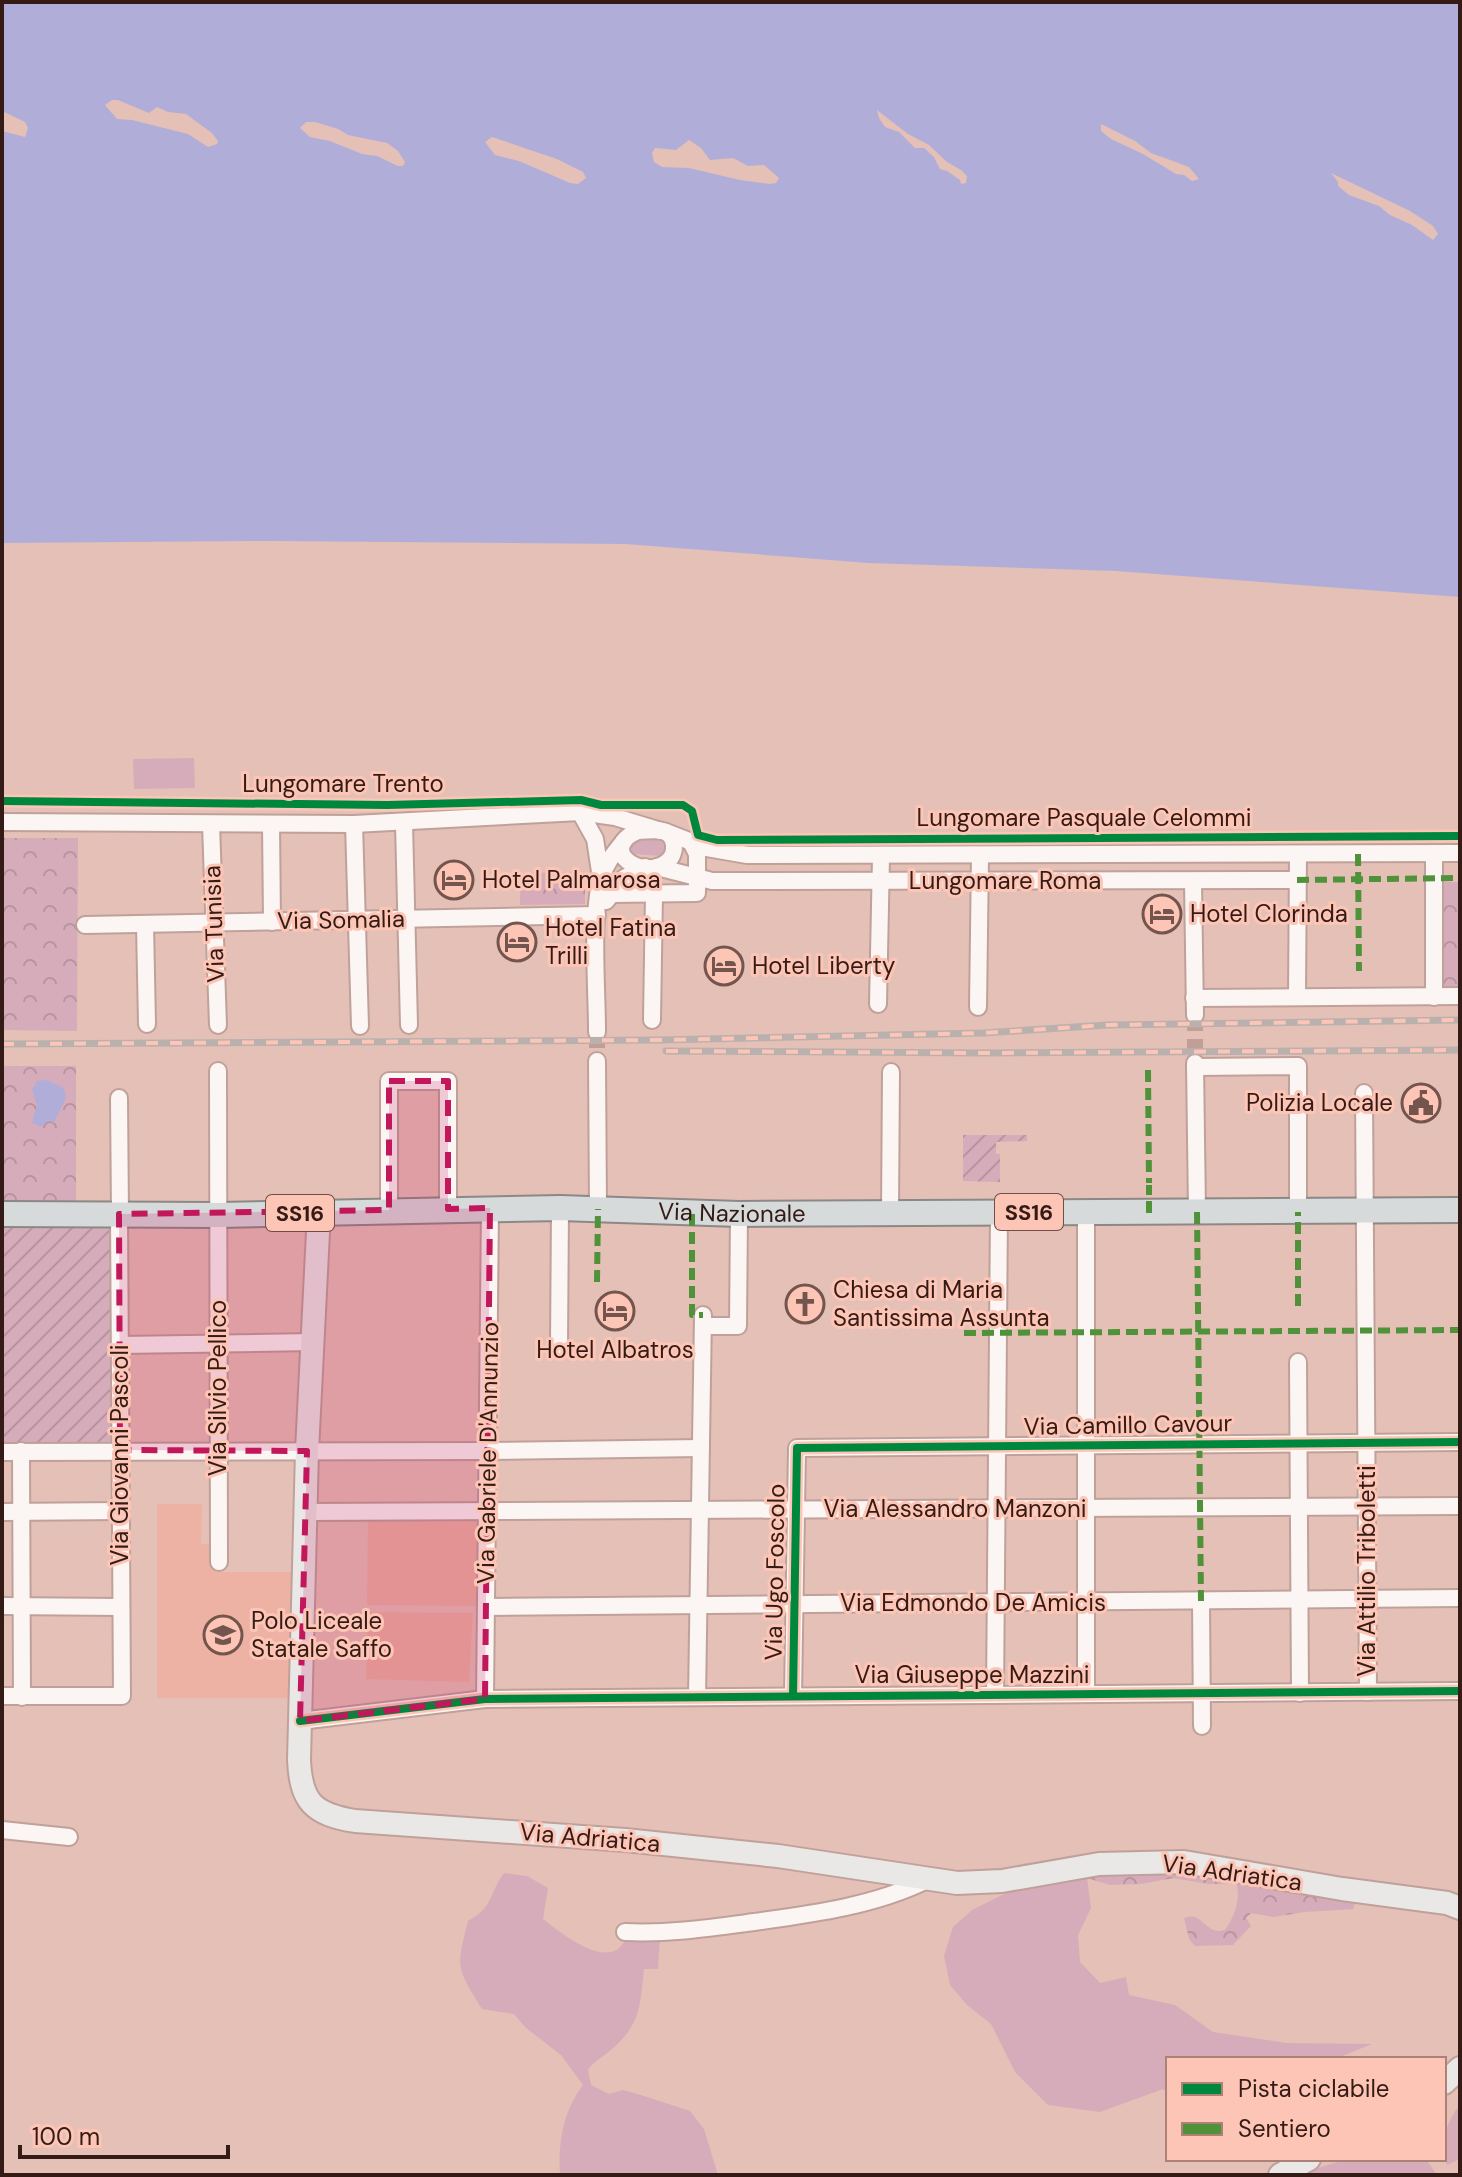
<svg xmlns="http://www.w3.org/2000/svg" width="1462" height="2177" font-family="'DM Sans',sans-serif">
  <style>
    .built { fill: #edb2a3 }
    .grass { fill: #d6acbb }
    .forest { fill: url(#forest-crowns) }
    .garden { fill: url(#garden-furrows) }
    .water { fill: #b0aed9 }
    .pier { fill: #e5c0b6 }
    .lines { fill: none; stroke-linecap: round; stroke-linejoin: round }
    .street-tunnel { stroke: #c29f96; stroke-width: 16; stroke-dasharray: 16 8; stroke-linecap: butt }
    .street-casing { stroke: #bfa19a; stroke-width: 20 }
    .secondary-casing { stroke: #bfa19a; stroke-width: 26 }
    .primary-casing { stroke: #8c8886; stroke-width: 28 }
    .street { stroke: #fbf6f4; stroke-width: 16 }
    .secondary { stroke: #e9e8e7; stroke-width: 22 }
    .primary { stroke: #d7dadb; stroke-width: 24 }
    .rail-casing { stroke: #bab1ae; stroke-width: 7 }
    .rail { stroke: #fdc5b6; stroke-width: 4; stroke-dasharray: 12; stroke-linecap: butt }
    .quiet { stroke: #4f923a; stroke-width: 6; stroke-dasharray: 12 6; stroke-linecap: butt }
    .cycleway-casing { stroke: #fdc5b6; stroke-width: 13 }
    .cycleway { stroke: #00873e; stroke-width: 8 }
    .marked { fill: #c2185b; fill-opacity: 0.2; stroke: #c2185b; stroke-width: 6; stroke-dasharray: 16 10; stroke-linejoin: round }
    .labels { text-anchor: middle; stroke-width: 6; stroke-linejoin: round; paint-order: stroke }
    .shield { fill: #fdc5b6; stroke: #714e45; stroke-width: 2 }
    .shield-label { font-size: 22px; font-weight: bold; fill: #351b15 }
    .street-label { font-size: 24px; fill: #351b15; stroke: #fdc5b6 }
    .poi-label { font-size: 24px; fill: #351b15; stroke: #fdc5b6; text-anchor: start }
  </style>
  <defs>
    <pattern id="forest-crowns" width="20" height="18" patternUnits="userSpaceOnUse" patternTransform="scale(2)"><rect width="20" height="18" fill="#d6acbb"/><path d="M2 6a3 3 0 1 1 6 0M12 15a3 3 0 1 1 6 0" fill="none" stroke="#b893a0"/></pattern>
    <pattern id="garden-furrows" width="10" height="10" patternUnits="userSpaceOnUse" patternTransform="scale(2)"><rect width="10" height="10" fill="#d6acbb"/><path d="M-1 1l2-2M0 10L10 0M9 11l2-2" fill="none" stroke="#b893a0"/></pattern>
  </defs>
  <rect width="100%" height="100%" fill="#e5c0b6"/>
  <g class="built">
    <path d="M157,1504H202L201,1544H215L216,1572H292L288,1698H157Z"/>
    <path d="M368,1518L478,1519L477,1606L367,1605Z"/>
    <path d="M368,1612L473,1613L469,1682L366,1679Z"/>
  </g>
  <g class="grass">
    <path d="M194,758L195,788L134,789L133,759Z"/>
    <path d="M634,839L665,840L668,844L667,853L661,856L631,854L628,848Z"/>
    <path d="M504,1873L527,1876L548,1888L543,1919C559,1931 597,1963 618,1949C622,1946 627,1938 630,1934L660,1937L658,1969H644C640,2005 641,2024 612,2049C603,2057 594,2061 588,2070L591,2085L609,2094L623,2090L644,2096L690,2111L704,2129L718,2175H560C558,2143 563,2111 583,2085L561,2055L526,2028L514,2014L482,2009C456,1967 456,1968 468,1921C494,1907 489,1893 504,1873Z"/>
    <path d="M1087,1878L1091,1908L1078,1935L1080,1962L1100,1983L1126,1977L1129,1995L1175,2005L1213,2032L1287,2043L1372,2044L1335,2059H1168V2093L1163,2089L1100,2112L1048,2105L1015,2072L991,2024L967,2005L950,1985L944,1956L953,1927L972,1910L1004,1894L1047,1880Z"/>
    <path d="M1460,2105V2159L1447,2165C1438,2146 1447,2120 1460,2105Z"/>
    <path d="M1347,2159H1426L1437,2175H1296Z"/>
  </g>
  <g class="forest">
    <path d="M2,838H78L77,1031L2,1030Z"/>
    <path d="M585,872V904L520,905V873Z"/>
    <rect x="1438" y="882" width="22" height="110"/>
    <rect x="2" y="1066" width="74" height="141"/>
    <path d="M1160,1862L1356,1901L1353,1909L1305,1912L1273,1917L1251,1913L1246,1918L1251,1926L1233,1945L1195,1946L1189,1939L1184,1918C1203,1910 1205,1936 1225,1930C1233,1919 1242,1898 1236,1884H1209L1173,1878L1141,1884L1110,1885L1087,1878V1867Z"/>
  </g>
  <g class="garden">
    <path d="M963,1135H1027V1141L996,1142V1154H1000V1182L963,1181Z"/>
    <path d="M2,1225L112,1226L118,1448H2Z"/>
  </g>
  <g class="water">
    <path d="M2,2H1460V597L1116,571L868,563L625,544L270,541L2,543Z"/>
    <path d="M47,1080L64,1088L66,1098L54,1123L48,1120L42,1127L32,1123L37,1105L32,1090L37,1081Z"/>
  </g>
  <g class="pier">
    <path d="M112,100H118L149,113L157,107L168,112L186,114L212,133L218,141L217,144L208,147L188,134L132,120L117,119L105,105Z"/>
    <path d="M877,110L908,134L929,145L947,162L961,170L967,176L966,183L961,184L960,180L947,171L940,169L934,157L924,148H915L899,132L885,127L879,118Z"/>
    <path d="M2,111L25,122L28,128L25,137L2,131Z"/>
    <path d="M306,122H315L338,129L348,135L387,143L398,151L405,162L403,166H398L377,156L362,154L330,141L310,137L300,128Z"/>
    <path d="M1101,124L1135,141L1151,153L1189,167L1199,179L1192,181L1184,175L1176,174L1143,154L1111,139L1101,131Z"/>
    <path d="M492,137L557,159L583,172L586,178L578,184L570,183L519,161L495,155L485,142Z"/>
    <path d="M689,140L701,148L710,160L733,158L748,166L764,165L779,178L776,183L770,184L740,180L689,168L662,167L654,162L652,153L655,148L676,150Z"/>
    <path d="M1331,173L1410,211L1433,226L1438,234L1433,240L1412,225L1390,215L1379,206L1349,195L1338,186V182Z"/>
  </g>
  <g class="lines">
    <g class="street-tunnel">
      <path d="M1195,1015V1063"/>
      <path d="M597,1032V1061"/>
    </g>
    <g class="street-casing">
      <g id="street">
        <path d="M580,812L595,839L601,878"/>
        <path d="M2,822L354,824L580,812L615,817L661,831"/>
        <path d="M404,823L409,1025"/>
        <path d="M211,824L218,1025"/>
        <path d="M271,824L272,922"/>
        <path d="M354,824L360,1026"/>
        <path d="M638,831C646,831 656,829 663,831C677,835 677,854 667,862C642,882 596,849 638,831Z"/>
        <path d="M666,832L707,848L747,855L1460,853"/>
        <path d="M1434,853V997"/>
        <path d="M657,867L712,881L1297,880"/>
        <path d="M1193,882L1195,1015"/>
        <path d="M610,894L697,893V854L691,842"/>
        <path d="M606,901L624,878L645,867"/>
        <path d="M145,924L147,1024"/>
        <path d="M85,925L597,915"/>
        <path d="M1297,997L1298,854"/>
        <path d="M1194,998L1460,996"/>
        <path d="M878,1004L881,857"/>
        <path d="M978,1007L980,856"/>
        <path d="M652,1020L654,894"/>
        <path d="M597,1032C597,988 591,920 601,879C605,864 614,853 624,841"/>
        <path d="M597,1061L598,1209"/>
        <path d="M1195,1063L1197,1212"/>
        <path d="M1195,1067L1298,1066V1212"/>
        <path d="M218,1071L219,1562"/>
        <path d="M1364,1093L1368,1692"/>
        <path d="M119,1098L120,1214"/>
        <path d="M389,1210V1081H448V1209"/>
        <path d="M1086,1212V1694"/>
        <path d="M890,1213L891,1072"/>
        <path d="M703,1326H738L739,1214"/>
        <path d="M120,1345L313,1342"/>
        <path d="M559,1347L560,1208"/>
        <path d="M1298,1362L1300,1693"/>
        <path d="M21,1451L22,1697"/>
        <path d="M2,1452L488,1451L701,1448"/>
        <path d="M2,1512L121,1511"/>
        <path d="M305,1512L1460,1506"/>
        <path d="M1201,1601L1202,1726"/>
        <path d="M2,1606L121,1607"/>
        <path d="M486,1607L1460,1598"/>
        <path d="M995,1695L999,1212"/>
        <path d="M2,1696H122L119,1214"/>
        <path d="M793,1696L797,1448L1460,1442"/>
        <path d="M697,1697L703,1315"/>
        <path d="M485,1699L490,1208"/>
        <path d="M300,1721L485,1699L1460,1691"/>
        <path d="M2,1830L69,1837"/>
        <path d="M625,1932C669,1934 709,1928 754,1922C812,1914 874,1906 927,1880"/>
      </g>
    </g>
    <g class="secondary-casing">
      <g id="secondary">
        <path d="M319,1212L307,1451L299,1760C301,1802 313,1814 355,1821L625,1840L778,1856L957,1883L1002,1881L1099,1864L1184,1862L1342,1889L1447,1903L1460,1908"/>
        <path d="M1444,2083L1460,2068"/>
        <path d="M1280,2175L1309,2159"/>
      </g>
    </g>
    <g class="primary-casing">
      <g id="primary">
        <path id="s1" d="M2,1214L218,1215L560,1208L739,1214L1460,1210"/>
      </g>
    </g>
    <use href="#street" class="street"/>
    <use href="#secondary" class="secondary"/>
    <use href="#primary" class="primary"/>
    <g class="rail-casing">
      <g id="rail">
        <path d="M2,1044L660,1040L983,1033L1107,1025L1460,1020"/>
        <path d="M666,1051L984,1053L1460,1050"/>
      </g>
    </g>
    <use href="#rail" class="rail"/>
    <g class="quiet">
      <path d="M1358,854L1359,971"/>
      <path d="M1297,880L1460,878"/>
      <path d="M1148,1070L1149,1183"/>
      <path d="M1197,1212L1201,1601"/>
      <path d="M1149,1213V1185"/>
      <path d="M692,1214V1315H703"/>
      <path d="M597,1282L598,1209"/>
      <path d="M1298,1306V1212"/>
      <path d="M964,1333L1460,1330"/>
    </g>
    <g class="cycleway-casing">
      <g id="cycleway">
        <path d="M2,801L387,805L581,800L601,805H683L692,811L698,835L717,840L1460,836"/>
        <path d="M793,1696L797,1448L1460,1442"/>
        <path d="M300,1721L485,1699L1460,1691"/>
      </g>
    </g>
    <use href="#cycleway" class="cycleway"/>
  </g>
  <path class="marked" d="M389,1081H448V1209L490,1208L485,1699L300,1721L307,1451L120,1450L119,1214L389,1210Z"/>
  <defs>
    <g id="hotel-ring" transform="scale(2)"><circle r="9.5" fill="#fdc5b6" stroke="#73554d" stroke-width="1.5"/><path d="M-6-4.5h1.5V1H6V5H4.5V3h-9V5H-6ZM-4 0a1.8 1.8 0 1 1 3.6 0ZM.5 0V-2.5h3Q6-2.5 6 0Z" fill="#73554d"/></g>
    <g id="civic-ring" transform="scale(2)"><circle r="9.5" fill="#fdc5b6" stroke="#73554d" stroke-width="1.5"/><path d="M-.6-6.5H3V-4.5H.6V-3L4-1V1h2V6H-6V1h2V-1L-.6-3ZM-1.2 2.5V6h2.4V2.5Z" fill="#73554d"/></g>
    <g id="church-ring" transform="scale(2)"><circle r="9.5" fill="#fdc5b6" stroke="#73554d" stroke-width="1.5"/><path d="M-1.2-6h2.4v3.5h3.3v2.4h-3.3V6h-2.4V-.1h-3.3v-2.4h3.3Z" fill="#73554d"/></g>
    <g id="school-ring" transform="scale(2)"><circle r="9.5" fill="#fdc5b6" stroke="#73554d" stroke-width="1.5"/><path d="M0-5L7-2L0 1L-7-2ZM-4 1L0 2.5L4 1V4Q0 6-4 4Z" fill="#73554d"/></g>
  </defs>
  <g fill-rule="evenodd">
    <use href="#hotel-ring" x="454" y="880"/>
    <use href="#hotel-ring" x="1162" y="914"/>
    <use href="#hotel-ring" x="517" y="942"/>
    <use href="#hotel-ring" x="724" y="966"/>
    <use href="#civic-ring" x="1421" y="1103"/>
    <use href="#church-ring" x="805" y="1304"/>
    <use href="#hotel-ring" x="615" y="1311"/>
    <use href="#school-ring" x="223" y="1635"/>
  </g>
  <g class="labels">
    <g class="shield">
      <rect x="995" y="1194" width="68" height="36" rx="6"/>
      <rect x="266" y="1195" width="68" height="36" rx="6"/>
    </g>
    <g class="shield-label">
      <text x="1029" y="1220">SS16</text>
      <text x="300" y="1221">SS16</text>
    </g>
    <g class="street-label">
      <text x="343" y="792">Lungomare Trento</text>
      <text x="1084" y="826">Lungomare Pasquale Celommi</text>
      <text x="1005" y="889">Lungomare Roma</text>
      <text transform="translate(341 920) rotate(-1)" y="8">Via Somalia</text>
      <text transform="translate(214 924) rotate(-92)" y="8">Via Tunisia</text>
      <text dy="8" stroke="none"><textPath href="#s1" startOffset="730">Via Nazionale</textPath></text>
      <text transform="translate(218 1388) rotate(-90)" y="8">Via Silvio Pellico</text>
      <text transform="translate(1128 1425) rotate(-1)" y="8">Via Camillo Cavour</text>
      <text transform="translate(488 1453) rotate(-89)" y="8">Via Gabriele D'Annunzio</text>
      <text transform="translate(120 1455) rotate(-90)" y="8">Via Giovanni Pascoli</text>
      <text x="955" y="1517">Via Alessandro Manzoni</text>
      <text transform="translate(1367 1571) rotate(-90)" y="8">Via Attilio Triboletti</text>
      <text transform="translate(775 1572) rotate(-89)" y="8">Via Ugo Foscolo</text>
      <text x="973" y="1611">Via Edmondo De Amicis</text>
      <text x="972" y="1683">Via Giuseppe Mazzini</text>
      <text transform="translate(590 1838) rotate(5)" y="8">Via Adriatica</text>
      <text transform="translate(1232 1873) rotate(8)" y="8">Via Adriatica</text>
    </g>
    <g class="poi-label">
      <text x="482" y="888">Hotel Palmarosa</text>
      <text x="1190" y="922">Hotel Clorinda</text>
      <text x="545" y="936">Hotel Fatina<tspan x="545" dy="28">Trilli</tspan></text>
      <text x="752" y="974">Hotel Liberty</text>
      <text x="1393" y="1111" text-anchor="end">Polizia Locale</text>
      <text x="833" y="1298">Chiesa di Maria<tspan x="833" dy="28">Santissima Assunta</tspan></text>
      <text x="615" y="1358" text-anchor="middle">Hotel Albatros</text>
      <text x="251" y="1629">Polo Liceale<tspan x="251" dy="28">Statale Saffo</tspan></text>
    </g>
  </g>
  <rect width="1462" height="2177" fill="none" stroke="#351b15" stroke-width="8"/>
  <rect x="1166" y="2057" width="280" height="104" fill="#fdc5b6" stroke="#ad8176" stroke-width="2"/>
  <rect x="1182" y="2083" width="40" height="12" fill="#00873e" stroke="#ad8176" stroke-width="2"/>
  <text x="1238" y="2097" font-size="24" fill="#351b15">Pista ciclabile</text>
  <rect x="1182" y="2123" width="40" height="12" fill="#4f923a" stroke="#ad8176" stroke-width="2"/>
  <text x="1238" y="2137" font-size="24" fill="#351b15">Sentiero</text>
  <path d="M20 2145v12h208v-12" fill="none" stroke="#351b15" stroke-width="4"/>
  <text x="32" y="2145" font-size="24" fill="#351b15" stroke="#fdc5b6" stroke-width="6" paint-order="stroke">100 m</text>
</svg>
